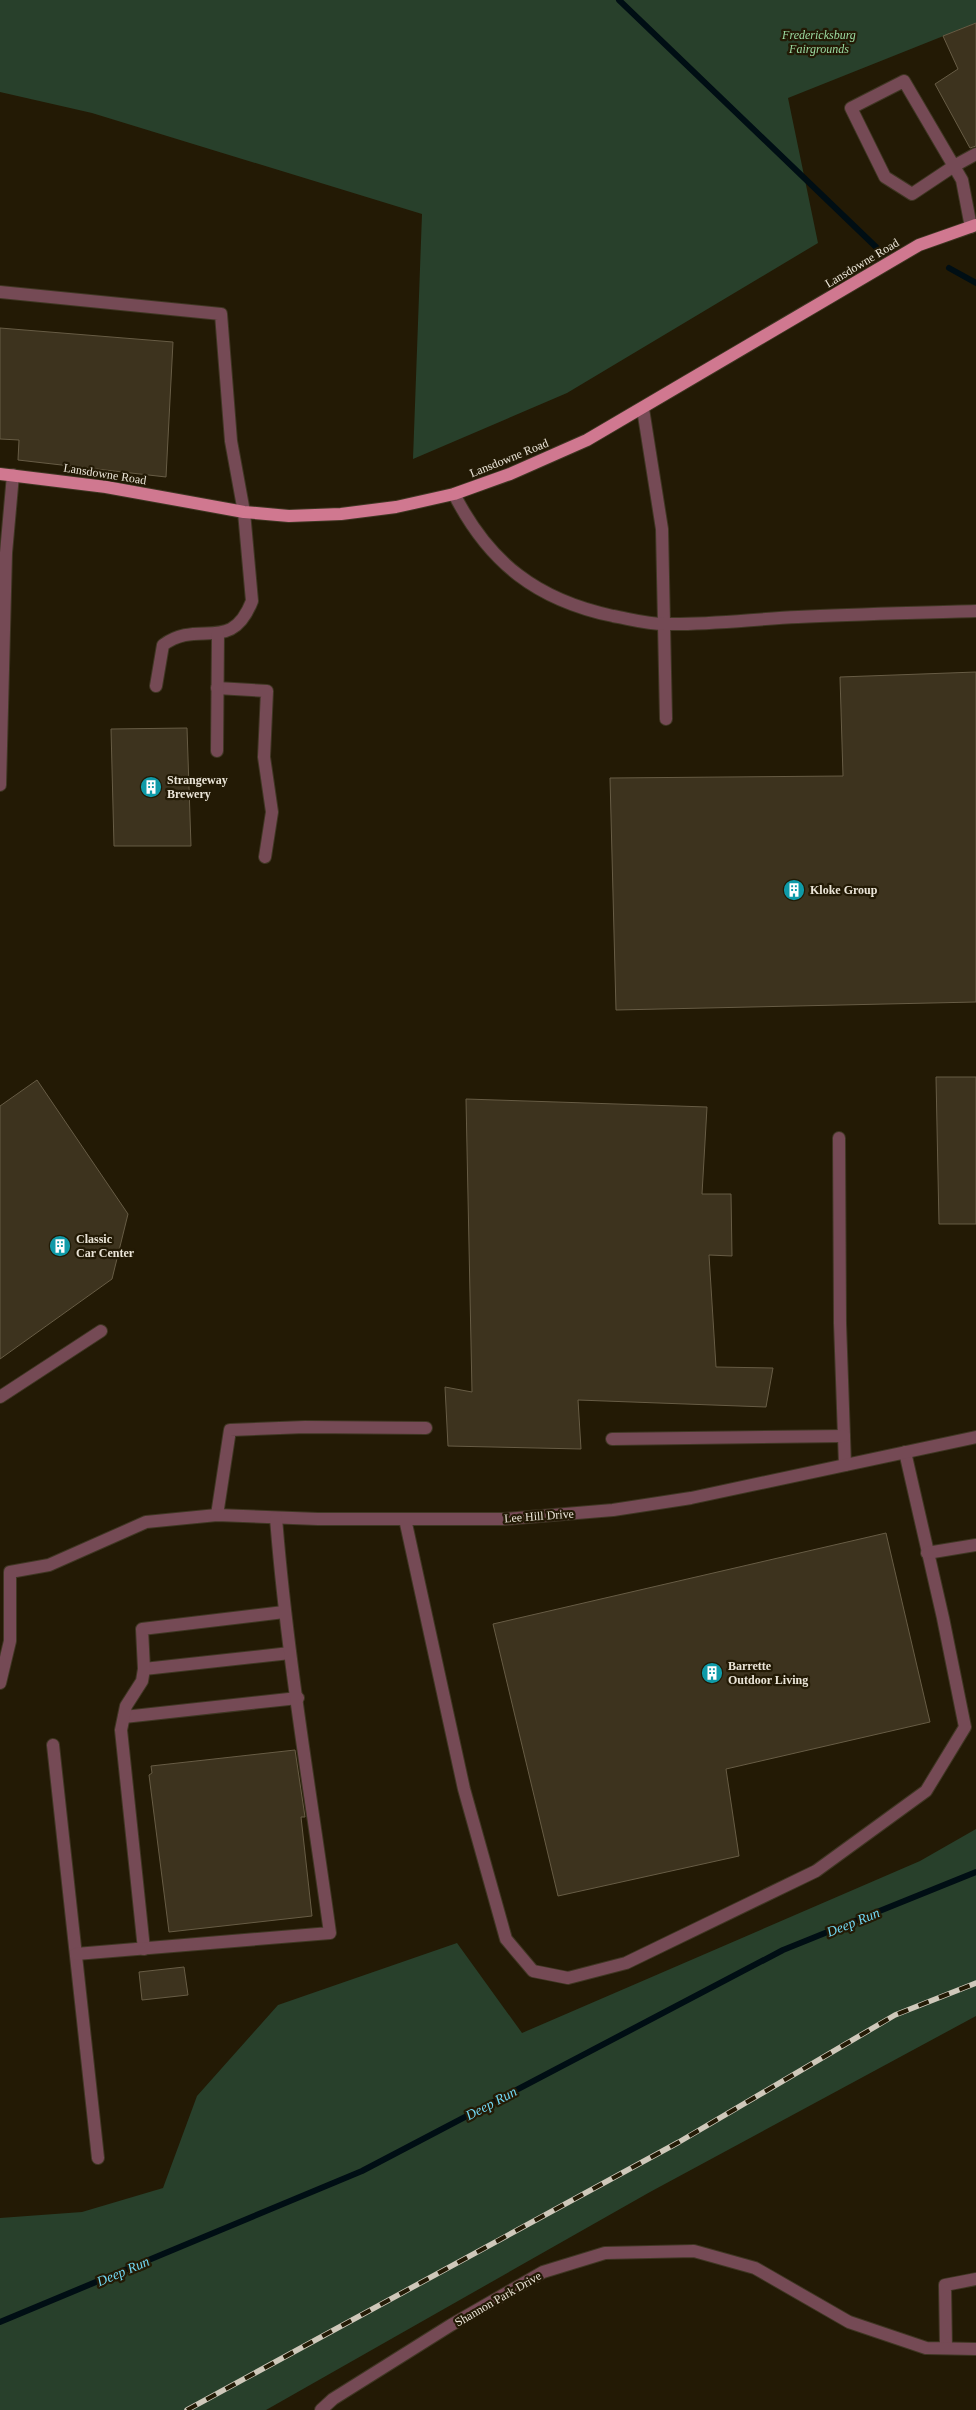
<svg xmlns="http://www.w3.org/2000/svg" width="976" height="2410" font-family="'Times New Roman',serif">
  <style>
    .green { fill: #28402b }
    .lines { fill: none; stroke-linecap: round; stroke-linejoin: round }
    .stream { stroke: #000e14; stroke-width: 6 }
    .building { fill: #3d331e; stroke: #675c45 }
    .minor-casing { stroke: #3f3623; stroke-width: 14 }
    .major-casing { stroke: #3f3623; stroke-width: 14 }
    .minor { stroke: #754a55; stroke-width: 12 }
    .major { stroke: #d07890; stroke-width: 12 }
    .rail-casing { stroke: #cfc8ba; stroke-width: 5.5 }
    .rail { stroke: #231a05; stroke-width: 4; stroke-dasharray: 11; stroke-linecap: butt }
    .labels { text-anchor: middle; stroke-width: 4.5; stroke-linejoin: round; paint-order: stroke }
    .park-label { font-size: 12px; font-style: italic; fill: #9bdba2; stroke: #231a05 }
    .street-label { font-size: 12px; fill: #ebe5d8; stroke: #231a05 }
    .poi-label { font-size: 12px; font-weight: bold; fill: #ebe5d8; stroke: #231a05; text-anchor: start }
    .water-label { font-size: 14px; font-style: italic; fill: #71d7f3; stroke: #231a05 }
  </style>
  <rect width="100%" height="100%" fill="#231a05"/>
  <g class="green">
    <path d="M0,0H976V23L788,98L818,243L567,393L413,459L422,214L92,113L0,92Z"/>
    <path d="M976,1829V2016L650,2192L266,2410H0V2218L82,2212L163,2188L197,2096L278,2005L457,1943L522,2033L920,1861Z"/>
  </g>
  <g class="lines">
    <g class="stream">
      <path d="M619,0L876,247"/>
      <path d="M949,268L976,283"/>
      <path d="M0,2322L362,2171L783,1950L976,1872"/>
    </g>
  </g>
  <g class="building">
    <path d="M976,23V146L970,148L935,84L958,69L943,36Z"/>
    <path d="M0,328L173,342L166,477L18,460L19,440L0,439Z"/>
    <path d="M976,672V1002L616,1010L610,778L843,776L840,677Z"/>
    <path d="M187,728L191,846H114L111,729Z"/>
    <path d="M936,1077H976V1224H939Z"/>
    <path d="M37,1080L128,1214L112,1279L0,1359V1106Z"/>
    <path d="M466,1099L707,1107L702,1194H731L732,1256L709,1255L716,1367L773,1368L766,1407L578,1400L581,1449L448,1446L445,1387L472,1392Z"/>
    <path d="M886,1533L930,1722L726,1769L739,1856L558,1896L493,1624Z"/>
    <path d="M295,1750L305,1817H301L312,1916L169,1932L149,1775L152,1773L151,1766Z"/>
    <path d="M184,1967L188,1995L142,2000L139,1972Z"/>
  </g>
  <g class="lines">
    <g class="minor-casing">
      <g id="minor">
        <path d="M971,227L962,180L904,81L851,108L885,177L912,194L954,166L976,154"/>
        <path d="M0,292L221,314L231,441L244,512L252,601C231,655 199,618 163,645L156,686"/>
        <path d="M643,409L662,529L666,719"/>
        <path d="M454,494C489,563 537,600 613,616C630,619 647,624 665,624C709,625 754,619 798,617C857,614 917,613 976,611"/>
        <path d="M217,688L267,691L264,757L272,812L265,857"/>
        <path d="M217,751L218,633"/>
        <path d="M0,785L6,553L13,475"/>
        <path d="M839,1138L840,1323L845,1465"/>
        <path d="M0,1397L101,1331"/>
        <path d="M612,1439L844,1436"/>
        <path d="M217,1515L230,1430L305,1427L426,1428"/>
        <path d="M405,1519L464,1789L506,1939L533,1971L568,1978L626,1963L816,1871L926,1791L965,1727L943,1618L905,1452"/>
        <path d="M927,1553L976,1545"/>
        <path d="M144,1669L290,1653"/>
        <path d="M0,1683L10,1641V1572L49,1565L146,1522L217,1515L318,1519H504L613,1510L691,1498L976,1437"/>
        <path d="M124,1717L298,1698"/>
        <path d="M53,1745L98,2158"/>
        <path d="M144,1949L121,1730L126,1706L142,1681L144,1669L142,1629L284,1612"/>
        <path d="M76,1954L330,1933C311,1795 287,1657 276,1518"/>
        <path d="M946,2348L945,2285L976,2279"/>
        <path d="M321,2410L333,2399L451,2325L543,2272L605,2253L694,2251L755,2268L849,2322L926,2348L976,2349"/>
      </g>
    </g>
    <g class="major-casing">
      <path id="major" d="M0,474L106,487L244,512L289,516L341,514L396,507L454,494L510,474L587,440L919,245L976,225"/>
    </g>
    <use href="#minor" class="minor"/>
    <use href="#major" class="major"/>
    <g class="rail-casing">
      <path id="rail" d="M187,2410L679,2142L895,2015L976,1983"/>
    </g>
    <use href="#rail" class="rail"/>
  </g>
  <defs>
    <g id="building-disc" transform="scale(1.125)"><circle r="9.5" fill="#0f9aa8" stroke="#231a05"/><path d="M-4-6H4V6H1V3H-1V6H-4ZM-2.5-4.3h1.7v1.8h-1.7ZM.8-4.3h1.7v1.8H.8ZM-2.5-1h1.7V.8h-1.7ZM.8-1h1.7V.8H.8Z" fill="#fff"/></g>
  </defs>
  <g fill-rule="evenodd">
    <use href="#building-disc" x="151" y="787"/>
    <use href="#building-disc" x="794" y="890"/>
    <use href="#building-disc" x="60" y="1246"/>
    <use href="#building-disc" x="712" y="1673"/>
  </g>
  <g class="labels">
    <g class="park-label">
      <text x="819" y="39">Fredericksburg<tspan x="819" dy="14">Fairgrounds</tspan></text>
    </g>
    <g class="street-label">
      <text transform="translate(862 263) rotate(-31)" y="4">Lansdowne Road</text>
      <text transform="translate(509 458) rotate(-22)" y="4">Lansdowne Road</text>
      <text transform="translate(105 474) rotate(9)" y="4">Lansdowne Road</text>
      <text transform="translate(539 1516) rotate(-4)" y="4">Lee Hill Drive</text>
      <text transform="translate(498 2299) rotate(-30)" y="4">Shannon Park Drive</text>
    </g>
    <g class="poi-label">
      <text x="167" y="784">Strangeway<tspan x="167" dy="14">Brewery</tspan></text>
      <text x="810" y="894">Kloke Group</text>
      <text x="76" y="1243">Classic<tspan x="76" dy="14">Car Center</tspan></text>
      <text x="728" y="1670">Barrette<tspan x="728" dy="14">Outdoor Living</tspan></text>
    </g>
    <g class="water-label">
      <text transform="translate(853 1922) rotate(-22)" y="5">Deep Run</text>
      <text transform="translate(491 2103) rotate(-28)" y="5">Deep Run</text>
      <text transform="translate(123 2271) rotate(-23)" y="5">Deep Run</text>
    </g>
  </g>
</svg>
